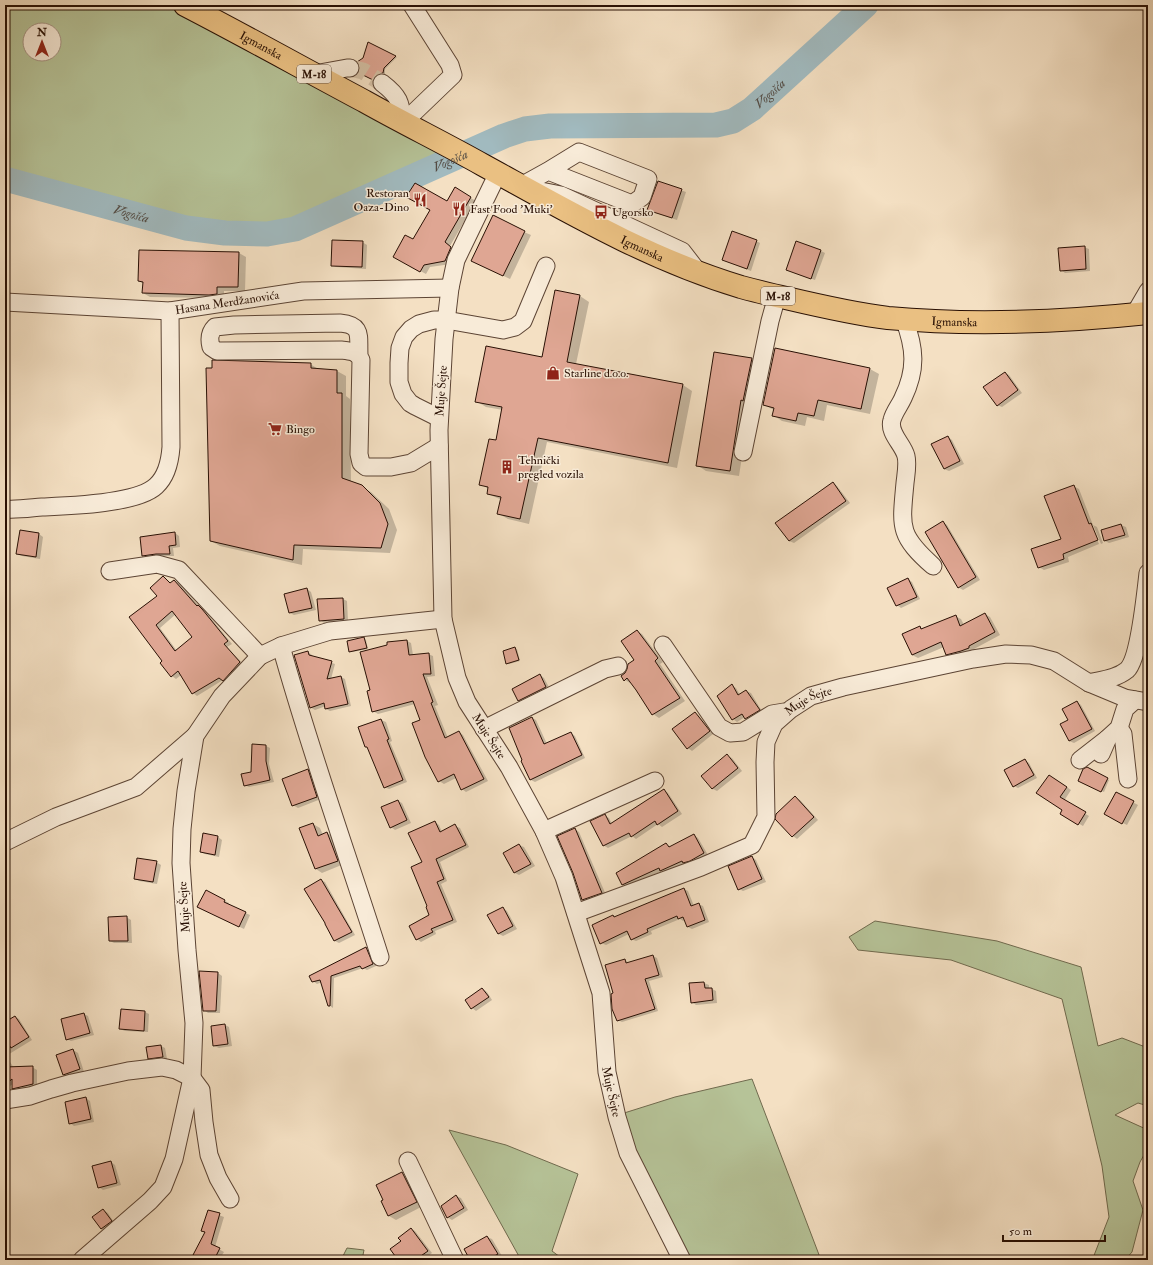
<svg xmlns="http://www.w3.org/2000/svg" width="1153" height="1265" font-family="'IM FELL Double Pica',serif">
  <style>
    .green { fill: #b6c398; stroke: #706a4e; fill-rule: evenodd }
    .shadow { fill: #0003; fill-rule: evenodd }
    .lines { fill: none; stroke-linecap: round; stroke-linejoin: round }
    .river { stroke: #a1babf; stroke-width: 25 }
    .building { fill: #dfa693; stroke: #291004; fill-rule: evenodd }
    .minor-tunnel { stroke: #d6c1a6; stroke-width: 17; stroke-dasharray: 17 8; stroke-linecap: butt }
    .minor-casing { stroke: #5c4434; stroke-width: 19 }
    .major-casing { stroke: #291004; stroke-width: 24 }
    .minor { stroke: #f8ebd8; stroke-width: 17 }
    .major { stroke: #eac082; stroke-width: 22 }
    .labels { text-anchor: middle; stroke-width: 3; stroke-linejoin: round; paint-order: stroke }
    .shield { fill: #f8ebd8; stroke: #675244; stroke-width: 1 }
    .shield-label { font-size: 11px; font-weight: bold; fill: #291004 }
    .street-label { font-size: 12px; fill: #291004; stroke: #f8ebd8 }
    .poi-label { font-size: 12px; fill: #291004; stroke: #f8ebd8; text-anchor: start }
    .water-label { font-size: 13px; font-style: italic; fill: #534c45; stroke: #f8ebd8 }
  </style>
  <rect width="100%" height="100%" fill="#f4e0c3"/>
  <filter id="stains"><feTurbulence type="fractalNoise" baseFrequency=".005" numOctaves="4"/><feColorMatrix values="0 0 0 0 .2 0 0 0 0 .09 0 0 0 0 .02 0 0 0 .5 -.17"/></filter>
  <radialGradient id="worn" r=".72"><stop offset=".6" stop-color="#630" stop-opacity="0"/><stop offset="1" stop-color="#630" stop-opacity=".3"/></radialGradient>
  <g class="green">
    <path d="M5,5H183L462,155L295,229L267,234L226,233L186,228L5,179ZM30,30H54V54H30Z"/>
    <path d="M875,921L997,941L1081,967L1098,1046L1122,1038L1148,1048V1106L1138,1103L1115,1115L1148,1130V1148L1140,1162L1133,1181L1143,1210L1132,1252L1125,1260H1091L1093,1258L1109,1217L1102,1166L1062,999L951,960L858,950L849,937Z"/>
    <path d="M752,1079L821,1260H689L636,1153L621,1114L675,1097Z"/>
    <path d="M449,1130L506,1145L578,1174L552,1251L564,1260H521Z"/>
    <path d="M347,1248L364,1250L362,1260H341Z"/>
  </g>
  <g class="shadow">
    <path d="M369,44L397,57L385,69V74H380L375,80L360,72Z"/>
    <path d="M658,182L686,192L677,220L653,212Z"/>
    <path d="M455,189L476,201L450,246L456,251L451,264L430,267L426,274L394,257L414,241L447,202Z"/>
    <path d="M524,232L531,235L510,279L479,264Z"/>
    <path d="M756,241L760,243L751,271L723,260Z"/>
    <path d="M362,242L367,245L366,269L336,267L332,265Z"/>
    <path d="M1084,247L1089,249L1090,271L1065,273L1061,270Z"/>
    <path d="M821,251L825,253L815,280L787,270Z"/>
    <path d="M239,253L246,257L245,291H224V297L217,298L150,297L143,293L144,284L139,281Z"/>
    <path d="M580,296L589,302L576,364L683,385L692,391L677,468L547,442L529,524L508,519L499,514L502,500L488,494L489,489L480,484L496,441L503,410L486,407L476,401L543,358Z"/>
    <path d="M715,353L752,359L761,364L750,405L739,476L706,471L697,465Z"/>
    <path d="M310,364L320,370L337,371L346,376V396L350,399L351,482L371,492L389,509L397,530L390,553L303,549L302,565L220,546L211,541Z"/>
    <path d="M870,369L879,374L870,414L827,405L824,421L807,417L805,426L782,421L773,415L774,410L764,405Z"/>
    <path d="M1005,373L1009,375L1022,393L1002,407L997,405Z"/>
    <path d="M948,437L952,440L964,464L949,471L944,469Z"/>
    <path d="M833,483L837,486L850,503L794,543L789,541Z"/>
    <path d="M1073,486L1079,489L1093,525L1097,527L1103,543L1101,544L1093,525H1091L1099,544L1068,557L1069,562L1044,570L1039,567L1062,540Z"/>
    <path d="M943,522L947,525L980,580L963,590L958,587Z"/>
    <path d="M1121,525L1126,527L1129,537L1109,543L1105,541Z"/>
    <path d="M20,532L39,534L43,537L40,559L22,556L17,554Z"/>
    <path d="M175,533L179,536L180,547L173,548L174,556H161L147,558L143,555Z"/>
    <path d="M164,577L172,584L175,581L179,583L200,607L206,612L232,644L227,647L244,665L227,683L223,680L197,696L193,693L181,675L176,679L172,676L164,661L130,617L158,596ZM176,614L193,637L177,651L160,628Z"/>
    <path d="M908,579L912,582L920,599L901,608L897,605Z"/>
    <path d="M307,589L311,592L316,610L294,615L290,613Z"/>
    <path d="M343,599L347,601L348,621L324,623L320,620Z"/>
    <path d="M985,614L990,617L1000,635L974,649V651L952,657L947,654L944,647L918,658L912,655L920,627L923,629L955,616L961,619L964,625Z"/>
    <path d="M637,631L642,634L663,662L660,664L685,701L659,718L653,714L631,682L630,683L625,680L626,674L636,660Z"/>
    <path d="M364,638L366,640L368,649L352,652L350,651Z"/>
    <path d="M407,641L411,643L413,655L428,654L433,656L435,676L427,677L438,705L435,706L448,738L459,732L463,735L488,781L466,792L462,789L456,778L444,784L439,781L415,704L378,714L373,711L371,691Z"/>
    <path d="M515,648L517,649L520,661L509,664L507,663Z"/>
    <path d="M308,652L312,655L313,657L335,664L331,679L341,677L345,679L351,706L330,711L326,709V706L315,710L310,707Z"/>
    <path d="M540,675L544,678L550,689L523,703L519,700Z"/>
    <path d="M732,686L736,688L740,695L746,691L751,693L763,713L750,721L745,717L737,722L733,719Z"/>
    <path d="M1077,702L1081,705L1095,731L1074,743L1069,741V721Z"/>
    <path d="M695,713L699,716L713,734L692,751L688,748Z"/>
    <path d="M532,718L536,720L547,744L571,733L575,736L585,758L535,782L531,780L522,761Z"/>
    <path d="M381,720L386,722L392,741L390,742L407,782L389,789L384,787L360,727Z"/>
    <path d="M253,746H266L270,748L269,764L274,782L249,787L245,785L252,772Z"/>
    <path d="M727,756L732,758L742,771L717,791L713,789L702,776Z"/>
    <path d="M1025,760L1029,763L1037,778L1018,788L1014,786Z"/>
    <path d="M1087,768L1109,780L1104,792L1079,780Z"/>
    <path d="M308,770L312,773L321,799L298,808L293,805Z"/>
    <path d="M1054,778L1071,790L1064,801L1089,816L1083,826L1061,813L1063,810Z"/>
    <path d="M664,790L668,793L682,814L662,827L658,824L636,839L632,836L608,848L603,845L605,816L609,818L612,824Z"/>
    <path d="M1116,793L1138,805L1127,825L1105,814Z"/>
    <path d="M795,798L800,800L818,820L797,839L793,836Z"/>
    <path d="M398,801L402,803L411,823L395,830L391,827Z"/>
    <path d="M435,822L439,825L442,832L455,826L460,828L469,847L440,862L447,881L441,884L457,922L435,931L436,934L421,942L417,939L430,916L428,907L424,863Z"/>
    <path d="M313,824L320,828L323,835L327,833L334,837L344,864L322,873L316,869Z"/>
    <path d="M575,829L579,832L606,895L587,902L583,900Z"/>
    <path d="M204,835L218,837L222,840L219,857L205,854L201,852Z"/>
    <path d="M694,835L698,838L708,855L688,865L686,863L666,873L662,871L627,887L623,885L617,873L666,844L671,847Z"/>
    <path d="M519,845L524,847L535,866L519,875L515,873Z"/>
    <path d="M752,857L756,860L766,882L743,891L739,889Z"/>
    <path d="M156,862L161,865L157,884L139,881L135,878Z"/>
    <path d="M321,880L325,882L355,935L339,943L335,941L326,924Z"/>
    <path d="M684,889L688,891L694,906L698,904L703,906L709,922L692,929L688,927L685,920L683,921L680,919L651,931L652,934L636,941L631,939L629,934L606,945L601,943L613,916L615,917Z"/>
    <path d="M206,891L229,903L228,905L250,915L244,929L203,909Z"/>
    <path d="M503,908L507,911L517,929L503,936L499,934L489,916Z"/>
    <path d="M126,917L131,920L132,943H114L110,941Z"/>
    <path d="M366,948L370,951L376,966L367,970L363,968L334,978L333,1008L329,1005L322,982L317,984L313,981Z"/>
    <path d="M653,956L657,958L663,977L649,981L658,1011L622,1022L618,1020L614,993L625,960L629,963Z"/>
    <path d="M200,972L218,973L222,976L220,1013H208L204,1010Z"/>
    <path d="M704,983L709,985V989H712L716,991L717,1003L696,1005L692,1002L690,984Z"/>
    <path d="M483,989L487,992L492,1000L476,1011L472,1008Z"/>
    <path d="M145,1012L149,1014L148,1032L125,1031L120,1029Z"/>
    <path d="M84,1014L88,1016L94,1035L71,1041L67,1039Z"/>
    <path d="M15,1017L19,1019L32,1040L6,1056L14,1068L32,1067L37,1070V1086L17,1090L13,1088V1084L7,1088L5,1087V1023Z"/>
    <path d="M225,1025L229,1027L232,1046L219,1048L214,1046Z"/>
    <path d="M161,1046L165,1048L167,1059L153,1060L149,1058Z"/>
    <path d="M73,1050L78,1053L84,1072L68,1077L63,1075Z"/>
    <path d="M86,1098L90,1101L94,1122L74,1126L70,1123Z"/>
    <path d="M111,1162L115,1165L121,1185L103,1190L99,1187Z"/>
    <path d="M402,1173L408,1177L423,1206L396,1220L389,1216L382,1202Z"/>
    <path d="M456,1196L461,1198L468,1210L452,1220L447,1217Z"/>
    <path d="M103,1210L108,1213L115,1224L106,1231L101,1229Z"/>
    <path d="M208,1211L224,1217L215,1247L224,1252L219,1260H204L206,1233L202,1231Z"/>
    <path d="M411,1229L415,1231L432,1253L423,1260H400L402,1242Z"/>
    <path d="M487,1237L492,1239L502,1256L495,1260H471L465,1250Z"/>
  </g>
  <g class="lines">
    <path class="river" id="s1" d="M5,179L186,228L225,233L267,234L295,229L504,136L525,129L550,126L716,125L733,121L752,109L866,5"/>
  </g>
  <g class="building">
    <path d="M368,42L396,56L384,68L383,73L378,74L373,80L359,73L360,68L357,62L363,58Z"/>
    <path d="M658,181L682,189L672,218L647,210Z"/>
    <path d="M415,183L447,201L455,187L471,197L445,242L451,247L445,261L424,265L420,272L393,257L405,235L413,239L430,210L406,197Z"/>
    <path d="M493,215L525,231L503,276L471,261Z"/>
    <path d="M732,231L757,240L747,269L722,260Z"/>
    <path d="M332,240L363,241L362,267L331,266Z"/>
    <path d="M796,241L821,250L811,279L786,270Z"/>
    <path d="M1085,246L1086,269L1060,271L1058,248Z"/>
    <path d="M139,250L239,252L238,287H217V294L209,295L142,293L143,282L138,281Z"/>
    <path d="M555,290L580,295L567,362L683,384L668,463L538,438L520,519L497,514L501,497L487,494L488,487L479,485L489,439L496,440L502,407L475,402L486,346L542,357Z"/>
    <path d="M775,348L870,368L861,409L818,400L814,416L798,413L796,421L772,416L774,408L763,405Z"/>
    <path d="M714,352L752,358L743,401L741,400L730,471L696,466Z"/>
    <path d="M212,360L311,363V368L337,370V393H342V478L362,485L380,503L388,524L381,548L294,545L293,560L210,541L206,368H212Z"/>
    <path d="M1005,372L1018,390L997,406L983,387Z"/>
    <path d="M948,436L960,461L944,469L931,444Z"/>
    <path d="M833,482L846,501L789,541L775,523Z"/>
    <path d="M1074,485L1089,524L1091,523L1098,540L1063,554L1064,559L1038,568L1031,549L1061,539L1044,496Z"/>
    <path d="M943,521L976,577L958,588L925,532Z"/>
    <path d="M1121,524L1125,535L1104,541L1101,530Z"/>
    <path d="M20,530L39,533L36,557L16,554Z"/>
    <path d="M175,532L176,545L169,546L170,554H156L142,556L140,537Z"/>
    <path d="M163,576L170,583L174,580L197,606L198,605L202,609L228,641L224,644L240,662L223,681L219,678L192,694L178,671L171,677L160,663L162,661L129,617L157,596L150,588ZM172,611L192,637L175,651L156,625Z"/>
    <path d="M908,578L917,597L896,606L887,588Z"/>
    <path d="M307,588L312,608L289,613L284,594Z"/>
    <path d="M343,598L344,619L319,621L317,599Z"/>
    <path d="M985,613L995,632L969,646V648L961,651L946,655L941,642L912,655L902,634L920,626L921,629L956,615L960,626Z"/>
    <path d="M637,630L658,658L655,661L680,698L652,715L636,690L627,678L624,681L621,676L625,673L627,669L628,664L634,660L621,641Z"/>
    <path d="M364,637L367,648L349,652L347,641Z"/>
    <path d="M407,640L409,655L429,653L431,674H423L433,702L431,703L445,738L459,731L484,779L461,790L454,774L438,782L425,757L412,723L420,720L413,701L372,712L367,691L370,690L360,652L387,645V642Z"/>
    <path d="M515,647L519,660L506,664L503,651Z"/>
    <path d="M308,651L309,655L332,661L327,679L341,676L348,704L325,709L324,703L310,708L294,655Z"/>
    <path d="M540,674L546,687L518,701L512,689Z"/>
    <path d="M732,684L738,695L746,690L760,710L745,719L742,714L732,720L717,696Z"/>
    <path d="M1077,701L1092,729L1069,741L1060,724L1068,720L1062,709Z"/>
    <path d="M695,712L710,731L687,749L672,729Z"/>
    <path d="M532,717L544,744L571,732L582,755L530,780L521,761L522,760L509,728Z"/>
    <path d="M381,719L389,739L387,740L403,780L384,788L367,747H365L358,727Z"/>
    <path d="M252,744L266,745V761L270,780L244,786L241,774L251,772Z"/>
    <path d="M727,754L738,768L712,789L701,776Z"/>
    <path d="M1025,759L1034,775L1013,787L1004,770Z"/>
    <path d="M1087,767L1108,778L1101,792L1078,781L1083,769Z"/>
    <path d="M308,769L317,797L292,806L282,779Z"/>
    <path d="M1049,775L1067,787L1060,797L1086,812L1078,825L1060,814L1062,810L1036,793Z"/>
    <path d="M664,789L678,811L657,825L655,821L631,837L629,833L603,846L590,821L605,814L610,824Z"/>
    <path d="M1116,792L1134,801L1122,824L1104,814Z"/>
    <path d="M795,796L814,817L792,837L775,819L776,814Z"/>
    <path d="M398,800L407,820L390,828L381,807Z"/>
    <path d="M435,821L440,832L455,824L466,845L436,859L444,879L437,882L453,920L431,929L433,932L416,940L409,926L429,915L426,907L427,906L411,867L422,862L408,833Z"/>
    <path d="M313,823L318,836L327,832L338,861L315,869L299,828Z"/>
    <path d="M575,828L602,893L582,900L573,873L557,836Z"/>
    <path d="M203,833L218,836L215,855L200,852Z"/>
    <path d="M694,834L704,853L690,861L683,863L682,861L660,871L659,868L622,885L616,873L666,843L669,847Z"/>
    <path d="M519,844L531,864L514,873L503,853Z"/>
    <path d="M752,856L762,879L738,890L728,866Z"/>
    <path d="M137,858L157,861L153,882L134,879Z"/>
    <path d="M321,879L352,932L334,941L325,924V923L304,889Z"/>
    <path d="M684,888L691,906L699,903L705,920L687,927L683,917L678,919L677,916L647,929L648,932L631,940L627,931L600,944L592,925L613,915L614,917Z"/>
    <path d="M206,890L225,900L224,902L246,912L239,927L197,907Z"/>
    <path d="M503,907L513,926L498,934L487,915Z"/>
    <path d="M127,916L128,941H109L108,917Z"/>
    <path d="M366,947L373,964L362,969L360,966L331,976L330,1006H328L320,980L312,982L309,976Z"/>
    <path d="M653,955L659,975L645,979L655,1009L617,1021L612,1009L611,994L613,993L605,965L625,959L626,963Z"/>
    <path d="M199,971L218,972L216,1011H203Z"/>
    <path d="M704,982L705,988H712L713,1000L691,1003L689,983Z"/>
    <path d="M482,988L489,997L471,1009L465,1000Z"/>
    <path d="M121,1009L145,1011L144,1031L119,1029Z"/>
    <path d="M84,1013L90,1033L66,1040L61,1019Z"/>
    <path d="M15,1016L29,1037L11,1048L5,1038V1022Z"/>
    <path d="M225,1024L228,1044L213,1046L211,1026Z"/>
    <path d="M161,1045L163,1057L148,1059L146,1047Z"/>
    <path d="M73,1049L80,1069L63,1075L56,1055Z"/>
    <path d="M33,1066V1084L12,1089V1079L5,1085V1067Z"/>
    <path d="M86,1097L91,1119L69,1124L65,1102Z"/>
    <path d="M111,1161L117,1183L98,1188L92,1166Z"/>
    <path d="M402,1172L417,1202L388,1216L381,1201L383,1200L376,1185Z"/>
    <path d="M456,1195L464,1208L447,1218L441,1206Z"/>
    <path d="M103,1209L112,1221L101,1229L92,1217Z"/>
    <path d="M208,1210L220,1213L211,1244L220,1248L214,1260H202L193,1255L205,1232L201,1231Z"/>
    <path d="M411,1228L428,1251L415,1260H398L390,1249L401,1241L398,1238Z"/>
    <path d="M487,1236L498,1254L487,1260H470L464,1249Z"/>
  </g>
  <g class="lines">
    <path class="minor-tunnel" d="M350,68L363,71L382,83"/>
    <g class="minor-casing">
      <g id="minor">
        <path d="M314,74L347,68H350"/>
        <path d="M382,83C399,96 401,102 403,123"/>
        <path d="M403,123L453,75L450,65L412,5"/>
        <path id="s2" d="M498,173L456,260L450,288L444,339L439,430L443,619L457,678L467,702L509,767L544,831L564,877L601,993L607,1072L617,1117L628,1153L682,1260"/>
        <path d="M521,186L548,171L632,204L642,197L648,179L579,152L548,171"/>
        <path d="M541,191L561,195L682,251L699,273"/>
        <path id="s3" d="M5,302L170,311L303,291L450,288"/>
        <path d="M1134,315L1148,291"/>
        <path d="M904,319C915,348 917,369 903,398C900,405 894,412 892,420C888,433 903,444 906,456C908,464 906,474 905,483C901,527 898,535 933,566"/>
        <path d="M359,355C358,336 363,325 340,323L234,325L215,327C209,333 209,339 211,347L217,351L341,350C350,351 357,351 361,360L359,454L361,463L366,467H391L411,463L439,446"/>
        <path d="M439,418L415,406L410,403L403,394L399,382V363L400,348L404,337L411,329L419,324L434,320H446L503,330L515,327L523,321L546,266"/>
        <path d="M743,452L770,321L777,296"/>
        <path d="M5,509C17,510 30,508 42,507C68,506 137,504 156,486C167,476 170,461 171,447L170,311"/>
        <path d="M110,571L157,564L179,570L260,656"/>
        <path d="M663,645L719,727L730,733L743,732L772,714L784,712"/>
        <path d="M281,646C310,751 347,853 380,957"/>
        <path d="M1089,683C1101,680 1116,679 1127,670C1139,659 1146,591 1148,573"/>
        <path d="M1119,728L1123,734L1128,779"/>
        <path d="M484,729L605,669L618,666"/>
        <path d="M1101,754L1108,738L1119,728L1125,709L1135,700"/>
        <path d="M1080,760L1107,739"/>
        <path d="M544,831L655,781"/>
        <path d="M5,842L56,817L136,787L195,736"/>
        <path id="s4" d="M576,913L701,867L752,845L766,817L765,762L766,742L774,724L791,709L811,696L843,687L973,659L1006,654L1031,655L1054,661L1089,683L1125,698L1148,702"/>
        <path d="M5,1100L30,1096L51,1089L72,1083L128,1071L162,1067L176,1070L192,1078L201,1090L204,1122L209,1155L218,1178L230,1199"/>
        <path d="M408,1161L455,1260"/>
        <path d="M82,1260L150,1201L163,1187L174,1159L192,1078L194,1023L187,950L181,863L182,829L186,791L195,736L222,696L260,656L281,646L330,631L443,619"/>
      </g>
    </g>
    <g class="major-casing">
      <g id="major">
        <path id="s5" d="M185,5C245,36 304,69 364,101C403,123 444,143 483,165C567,211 648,259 741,287C756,291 771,295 786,298C820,306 854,314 888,318C975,326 1062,322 1148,313"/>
      </g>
    </g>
    <use href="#minor" class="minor"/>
    <use href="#major" class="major"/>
  </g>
  <defs>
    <g id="restaurant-bare" transform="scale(1.08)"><path d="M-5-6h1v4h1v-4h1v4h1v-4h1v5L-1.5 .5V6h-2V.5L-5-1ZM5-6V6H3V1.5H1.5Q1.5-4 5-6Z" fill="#8f2418" stroke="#f8ebd8" stroke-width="2.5" paint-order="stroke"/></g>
    <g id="bus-bare" transform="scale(1.08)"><path d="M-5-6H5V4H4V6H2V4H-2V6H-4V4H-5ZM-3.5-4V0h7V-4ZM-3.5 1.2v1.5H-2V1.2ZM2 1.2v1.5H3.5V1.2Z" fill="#8f2418" stroke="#f8ebd8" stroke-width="2.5" paint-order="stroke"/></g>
    <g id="shop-bare" transform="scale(1.08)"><path d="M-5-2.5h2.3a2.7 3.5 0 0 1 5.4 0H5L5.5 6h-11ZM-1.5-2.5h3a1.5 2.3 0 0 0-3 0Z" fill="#8f2418" stroke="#f8ebd8" stroke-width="2.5" paint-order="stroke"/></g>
    <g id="supermarket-bare" transform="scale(1.08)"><path d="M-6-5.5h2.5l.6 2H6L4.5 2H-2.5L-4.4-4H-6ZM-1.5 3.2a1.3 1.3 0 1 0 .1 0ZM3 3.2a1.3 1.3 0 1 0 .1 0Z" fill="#8f2418" stroke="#f8ebd8" stroke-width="2.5" paint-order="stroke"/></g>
    <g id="building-bare" transform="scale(1.08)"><path d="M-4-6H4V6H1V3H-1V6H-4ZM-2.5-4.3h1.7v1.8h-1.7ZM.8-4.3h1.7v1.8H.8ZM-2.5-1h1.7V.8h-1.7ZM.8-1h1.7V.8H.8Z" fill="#8f2418" stroke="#f8ebd8" stroke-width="2.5" paint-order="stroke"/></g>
  </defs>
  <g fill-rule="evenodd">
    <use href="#restaurant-bare" x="420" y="200"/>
    <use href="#restaurant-bare" x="459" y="209"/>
    <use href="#bus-bare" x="601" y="212"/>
    <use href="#shop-bare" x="553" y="373"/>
    <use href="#supermarket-bare" x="275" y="429"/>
    <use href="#building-bare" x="507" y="467"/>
  </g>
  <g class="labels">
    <g class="shield">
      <rect x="297" y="65" width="34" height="18" rx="3"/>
      <rect x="761" y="287" width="34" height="18" rx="3"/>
    </g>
    <g class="shield-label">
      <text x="314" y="78">M-18</text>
      <text x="778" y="300">M-18</text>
    </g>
    <g class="street-label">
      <text dy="4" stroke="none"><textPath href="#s5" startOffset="86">Igmanska</textPath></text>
      <text dy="4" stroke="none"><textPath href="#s5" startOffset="518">Igmanska</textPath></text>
      <text dy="4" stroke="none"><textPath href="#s3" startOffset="223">Hasana Merdžanovića</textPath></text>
      <text dy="4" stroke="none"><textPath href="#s5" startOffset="841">Igmanska</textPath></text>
      <text transform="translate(441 391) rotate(-86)" y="4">Muje Šejte</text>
      <text dy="4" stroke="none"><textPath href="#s4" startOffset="357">Muje Šejte</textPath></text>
      <text dy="4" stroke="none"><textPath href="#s2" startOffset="584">Muje Šejte</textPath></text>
      <text transform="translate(184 907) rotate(-94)" y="4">Muje Šejte</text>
      <text dy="4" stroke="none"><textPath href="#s2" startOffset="965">Muje Šejte</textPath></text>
    </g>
    <g class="poi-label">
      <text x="409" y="197" text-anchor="end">Restoran<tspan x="409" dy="14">Oaza-Dino</tspan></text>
      <text x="470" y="213">Fast Food 'Muki'</text>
      <text x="612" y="216">Ugorsko</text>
      <text x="564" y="377">Starline d.o.o.</text>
      <text x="286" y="433">Bingo</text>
      <text x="518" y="464">Tehnički<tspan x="518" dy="14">pregled vozila</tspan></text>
    </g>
    <g class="water-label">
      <text dy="5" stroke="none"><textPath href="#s1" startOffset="803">Vogošća</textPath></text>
      <text dy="5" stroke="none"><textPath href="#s1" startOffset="467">Vogošća</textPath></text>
      <text dy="5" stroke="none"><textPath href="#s1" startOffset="131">Vogošća</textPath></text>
    </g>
  </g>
  <rect width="1153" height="1265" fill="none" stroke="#f4e0c3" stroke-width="20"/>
  <rect x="6" y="6" width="1141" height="1253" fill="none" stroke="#291004" stroke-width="2"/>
  <rect x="10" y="10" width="1133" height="1245" fill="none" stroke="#291004"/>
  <g transform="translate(42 42)"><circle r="19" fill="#f8ebd8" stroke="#a59383"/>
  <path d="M0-3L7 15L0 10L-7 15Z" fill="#8f2418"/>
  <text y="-6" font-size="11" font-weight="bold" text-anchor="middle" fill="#291004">N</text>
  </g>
  <path d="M1003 1235v6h102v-6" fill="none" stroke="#291004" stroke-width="2"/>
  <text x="1009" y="1235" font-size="12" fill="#291004" stroke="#f8ebd8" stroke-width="3" paint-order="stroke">50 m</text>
  <rect width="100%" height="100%" filter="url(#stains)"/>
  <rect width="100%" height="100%" fill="url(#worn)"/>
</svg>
